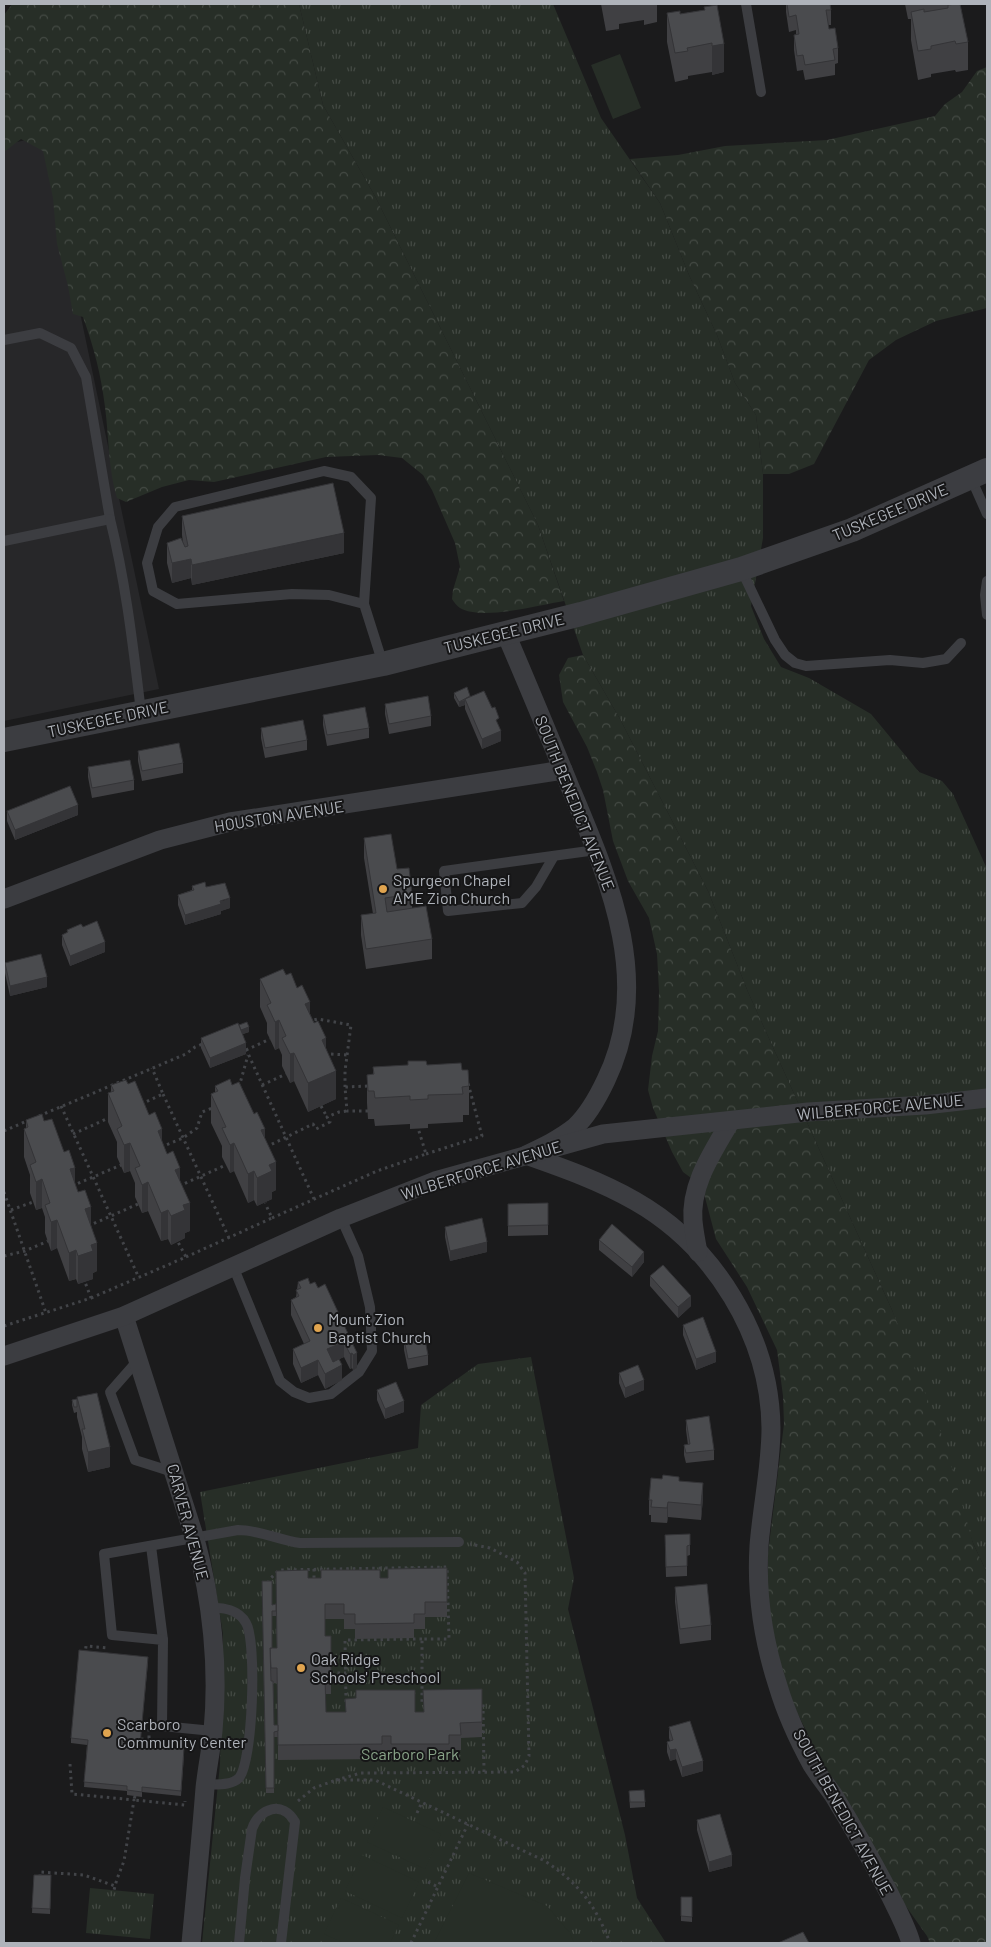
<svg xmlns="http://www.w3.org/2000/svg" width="991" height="1947" font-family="Barlow,sans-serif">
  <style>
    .built { fill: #272729 }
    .grass { fill: url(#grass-tufts) }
    .forest { fill: url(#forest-crowns) }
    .garden { fill: #272e27 }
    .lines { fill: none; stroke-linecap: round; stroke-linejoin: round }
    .path { stroke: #424448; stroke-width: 3; stroke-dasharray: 2.5 4; stroke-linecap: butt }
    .service { stroke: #3c3d41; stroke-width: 10 }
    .minor { stroke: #3c3d41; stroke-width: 19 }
    .tertiary { stroke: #3c3d41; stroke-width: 24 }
    .wall { fill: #404043; fill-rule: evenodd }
    .shaded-wall { fill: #343437 }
    .building { fill: #4a4b4e; stroke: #343437 }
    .poi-dot { fill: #e0a44f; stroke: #161617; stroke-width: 2 }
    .labels { text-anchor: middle; stroke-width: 4; stroke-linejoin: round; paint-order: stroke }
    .street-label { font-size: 16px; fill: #afb3ba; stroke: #161617 }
    .poi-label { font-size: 16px; fill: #afb3ba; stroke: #161617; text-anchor: start }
    .park-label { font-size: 16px; fill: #88a388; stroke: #161617 }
  </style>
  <defs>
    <pattern id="grass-tufts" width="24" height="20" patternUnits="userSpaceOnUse" patternTransform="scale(1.25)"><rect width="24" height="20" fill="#272e27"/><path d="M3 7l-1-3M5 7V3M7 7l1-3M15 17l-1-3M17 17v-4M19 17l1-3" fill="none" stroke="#444a44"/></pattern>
    <pattern id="forest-crowns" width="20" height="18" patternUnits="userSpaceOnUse" patternTransform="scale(1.25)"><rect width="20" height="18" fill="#272e27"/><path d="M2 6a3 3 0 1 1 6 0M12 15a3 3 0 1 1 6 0" fill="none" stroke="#444a44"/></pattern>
  </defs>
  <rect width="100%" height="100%" fill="#1b1b1c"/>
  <path class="built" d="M43,136L159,689L4,721V145Z"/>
  <g class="grass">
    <path d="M299,4H553L601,118L660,203L689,275L717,335L735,383L756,415L763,474V538L751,606L764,639L781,667L809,678L871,714L919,772L942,781L953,794L987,869V1573L973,1543L892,1310L748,992L708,891L620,719L583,655L538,525L376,198L323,105Z"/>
    <path d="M531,1357L574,1578L568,1609L625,1835L637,1898L666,1943H202L220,1764L223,1634L200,1492L418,1448L421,1405L478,1364Z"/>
    <path d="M90,1888L154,1894L150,1939L86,1933Z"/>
  </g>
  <g class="forest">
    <path d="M12,4H299L323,105L376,198L538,525L564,601C539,605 482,621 460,608C457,606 454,602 452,599L453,590L460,567L455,543L432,490L423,475L402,458L378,455L326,457L214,482L189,480L162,487L126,502L117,498C108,469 109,437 105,407C101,374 94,348 83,317L73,314L68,286L57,244L53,198L43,151L21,139L4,152V15Z"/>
    <path d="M987,67V308L936,321L896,340L869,360L814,464L789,474H763L756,415L735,383L717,335L689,275L660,203L630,159L678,155L725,146L827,140L935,116L945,104L962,92L977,71Z"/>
    <path d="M583,655L620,719L708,891L748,992L892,1310L945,1443L973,1543L987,1573V1943H930L927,1936L898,1895L859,1822L819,1757L790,1698L775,1643L768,1600V1553L784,1424L783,1396L777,1350L747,1287L716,1239L702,1186L683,1172L672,1152L653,1108L648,1090L652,1056L658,1031L659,991L657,954L649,918L628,881L613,841L603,790L597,772L587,747L563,702L559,675L568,658Z"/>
  </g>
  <g class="garden">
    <path d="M620,54L641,108L613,119L591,65Z"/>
    <path d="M383,1807L441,1834L425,1869L367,1842Z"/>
    <path d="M362,1855L419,1882L402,1918L345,1891Z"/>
    <path d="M469,1873L547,1906L570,1933L574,1943H434Z"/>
    <path d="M341,1898L399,1925L390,1943H344L324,1934Z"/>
  </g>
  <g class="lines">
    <g class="path">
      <path d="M308,1021L318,1019L351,1025L345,1071V1087"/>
      <path d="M246,1049L314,1199"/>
      <path d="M246,1050L270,1039"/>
      <path d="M325,1056L329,1054L347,1055"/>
      <path d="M262,1085L286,1074"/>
      <path d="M239,1087L248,1055"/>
      <path d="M163,1094L229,1238"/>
      <path d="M141,1104L163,1094L152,1068"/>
      <path d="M61,1106L139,1278"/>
      <path d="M321,1106L327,1117"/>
      <path d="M368,1111H347L345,1087L370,1086"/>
      <path d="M39,1116L186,1054L195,1047L205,1043"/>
      <path d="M4,1131L29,1120"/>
      <path d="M73,1134L111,1117"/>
      <path d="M161,1147L183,1138L197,1128L202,1112L215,1107"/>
      <path d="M266,1147L313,1124L316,1129L330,1122L327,1117L339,1112L347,1111"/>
      <path d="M426,1154L482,1136L468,1083"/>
      <path d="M72,1186L121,1165"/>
      <path d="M179,1186L226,1165"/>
      <path d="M4,1192L46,1313"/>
      <path d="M11,1210L33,1202"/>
      <path d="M272,1218L377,1171L426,1154L418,1128"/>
      <path d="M88,1226L138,1204"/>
      <path d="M4,1256L25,1251L48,1241"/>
      <path d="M186,1257L272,1218L265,1203"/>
      <path d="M91,1298L186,1257L178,1242"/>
      <path d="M4,1326L91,1298L85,1282"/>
      <path d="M314,1569V1581"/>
      <path d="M268,1583L269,1580L279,1570L447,1567L449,1639H422V1703H427"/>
      <path d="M85,1655L86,1646L108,1648"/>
      <path d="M331,1673H346"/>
      <path d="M346,1702L345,1640L422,1639"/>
      <path d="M478,1703H483L484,1772"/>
      <path d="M149,1729V1740L162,1741"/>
      <path d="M141,1739L149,1740"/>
      <path d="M70,1764L72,1794L134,1800L124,1861L117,1879L114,1890"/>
      <path d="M336,1780L361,1773L515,1772L525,1765L529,1756L525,1573L517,1562L490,1548L470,1544"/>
      <path d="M135,1796L134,1800L185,1805V1801"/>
      <path d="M298,1801L314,1788L336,1780H375L545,1861C579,1884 595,1904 610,1943"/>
      <path d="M417,1813L422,1802"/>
      <path d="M40,1877V1872L84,1875L115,1886"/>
      <path d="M428,1882L438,1887"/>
      <path d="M411,1943L468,1824"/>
    </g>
    <g class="service">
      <path d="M746,4L761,92"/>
      <path d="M4,340L40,333L71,348L86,377L110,519L4,541"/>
      <path d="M971,478L987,514"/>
      <path d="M110,519C126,583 133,646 141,712"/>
      <path d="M741,569L775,640L785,655L795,663L806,666L890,660L923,663L946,659L961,643"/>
      <path d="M987,581L985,595L987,615"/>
      <path d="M364,604L371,498L351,477L324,471L175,507L158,527L147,563L153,591L177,604L292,594L329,595L364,604L383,664"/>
      <path d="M554,856L536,887L522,903L448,911L444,871L596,850"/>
      <path d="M233,1266L280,1381L294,1392L309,1398L331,1394L359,1372L372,1351L370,1307L358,1256L341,1218"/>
      <path d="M139,1359L110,1392L135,1460L176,1473"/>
      <path d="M151,1546L163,1640"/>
      <path d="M213,1731L162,1726L163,1640L112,1635L104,1554L238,1530C259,1530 279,1540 300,1543L459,1542"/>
      <path d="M205,1785C215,1784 231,1786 239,1778C253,1762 257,1641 246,1623C239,1610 223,1607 209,1608"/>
      <path d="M239,1943L245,1878L252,1829C259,1808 283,1800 295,1822L281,1943"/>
    </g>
    <g class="minor">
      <path d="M506,634C528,685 549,736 570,787C609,880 654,981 606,1080C598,1097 589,1114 575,1127C560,1139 543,1147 526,1155C563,1168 600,1181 635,1201C714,1246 770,1336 771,1428C771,1467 762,1507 759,1546C756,1594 763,1640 778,1686C786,1713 799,1741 812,1765C819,1776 827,1786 834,1796C853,1827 871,1859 888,1891C896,1908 906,1925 911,1943"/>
      <path d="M4,899L160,840L230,822L563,770"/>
      <path d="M698,1252C696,1242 694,1231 693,1221C690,1184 713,1152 730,1122"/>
      <path d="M124,1316L195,1539C212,1600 219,1668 213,1731C211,1750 207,1769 205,1788C201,1840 196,1891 191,1943"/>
      <path d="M4,1356L124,1316L341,1218L435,1181L603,1134L808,1112L925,1105L987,1098"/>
    </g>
    <path class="tertiary" d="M4,740L383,664L581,614L741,569L852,530L987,470"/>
  </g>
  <g class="wall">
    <path d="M601,4H657V22L644,25V20L619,24V29L606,31Z"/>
    <path d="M786,4H830L831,10V25H828L829,29L838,48V63L835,64V75L805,80L803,70L797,71L794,50V35H796V30L789,32L786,12Z"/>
    <path d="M905,4H960L968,42V70L956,72L955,70L931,74V77L918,80L911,40V19H908Z"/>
    <path d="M704,10L724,72L712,75V72L688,76V79L675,82L667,42V13L680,14Z"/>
    <path d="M182,516L344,553L192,585L191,578L172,583L167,563V543H183L182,535Z"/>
    <path d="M454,693L470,696L499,726L501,741L482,749L465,709V705L459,707L454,698Z"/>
    <path d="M385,704L431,716V726L389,734L385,714Z"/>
    <path d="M323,715L369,728V738L327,746L323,725Z"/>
    <path d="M261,728L307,740V750L265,758L261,738Z"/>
    <path d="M138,751L183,763V773L142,781L138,761Z"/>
    <path d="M88,767L134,780V790L92,798L88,777Z"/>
    <path d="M7,811L78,815L15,840L7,821Z"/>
    <path d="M364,838L397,869L412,894V908L432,939V959L366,969L361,935V915L373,914L364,858Z"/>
    <path d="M192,886L206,887L230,908L221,911V914L185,925L178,905V895L192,890Z"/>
    <path d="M83,927L105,952L70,966L62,945V935L67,933V930Z"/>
    <path d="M5,963L47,987L10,996L5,973Z"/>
    <path d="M286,975L310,1014L326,1048L336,1099L308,1112L294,1081L290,1083L282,1066V1055L279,1048L275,1050L270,1039L267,1033V1023L260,1007V979Z"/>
    <path d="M239,1025L249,1032L243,1034L246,1054L210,1068L201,1048V1038Z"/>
    <path d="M427,1065L462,1070L469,1086V1115H463V1122L428,1124V1128L410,1129V1124L375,1126L374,1119H368L367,1103V1075L373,1074V1067Z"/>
    <path d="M128,1084L149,1115L180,1181L190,1231L185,1233V1238L171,1245L168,1239L161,1241L148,1211L142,1213L135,1197V1183L130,1171L124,1173L117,1157V1142L108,1122V1093L111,1092V1085Z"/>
    <path d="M232,1085L265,1139L276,1190L272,1192V1199L257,1206L254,1200L248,1203L234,1171L230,1173L222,1157V1146L211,1123V1094L215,1092V1086Z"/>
    <path d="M26,1120L44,1121L75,1184L91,1225L97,1271L93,1273V1279L78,1284L76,1279L69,1281L57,1248L51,1251L45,1233V1217L42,1208L36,1210L30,1193V1175L24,1157V1129L26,1128Z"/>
    <path d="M548,1203V1235L508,1236V1204Z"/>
    <path d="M445,1227L487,1252L450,1261L445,1237Z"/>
    <path d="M599,1240L644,1262L632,1277L599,1250Z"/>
    <path d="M650,1276L691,1306L678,1318L650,1286Z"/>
    <path d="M298,1282L310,1284L318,1288L357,1353V1368L353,1370L352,1368L350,1369L344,1357L333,1362L342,1380L325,1389L318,1375L301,1383L293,1364V1349L304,1344L291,1315V1300L296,1297Z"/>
    <path d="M683,1325L716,1362L696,1370L683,1335Z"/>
    <path d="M404,1339L428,1355V1365L408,1369L404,1350Z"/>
    <path d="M619,1373L644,1390L625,1398L619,1383Z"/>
    <path d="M377,1390L404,1412L385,1419L377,1400Z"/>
    <path d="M77,1399L110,1467L88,1472L82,1449V1437L77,1417V1412L74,1413L72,1405V1400Z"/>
    <path d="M686,1420L714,1450V1460L686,1463L684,1455V1445H688L686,1430Z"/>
    <path d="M679,1481L703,1498L701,1520L668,1517L667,1523L651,1522V1515H649V1500Z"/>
    <path d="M690,1534V1555L687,1556V1576L666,1577L665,1545Z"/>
    <path d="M447,1568V1617H425V1629H414V1638L355,1639V1629H344V1619H325V1636L331,1679V1694H325L326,1712H423L482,1689V1737L461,1738V1750H449V1759H391V1751H382V1759L278,1760V1737H274V1793H266L262,1581L272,1605L276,1604L308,1578H388ZM272,1616H276L277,1648H272ZM273,1683H277L278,1725H274Z"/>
    <path d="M675,1587L711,1625V1640L680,1644L675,1602Z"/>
    <path d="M148,1662L140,1745L184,1754L181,1796L142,1792V1797L127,1795V1791L84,1787L87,1745L71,1743V1738Z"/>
    <path d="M669,1727L703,1771L682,1777L676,1759L670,1761L667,1752V1742L670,1741L669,1738Z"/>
    <path d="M629,1791L645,1802V1807L630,1808Z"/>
    <path d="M697,1820L732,1866L709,1872L697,1830Z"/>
    <path d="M34,1875H51L50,1914L32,1913Z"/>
    <path d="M681,1897H692V1922L681,1921Z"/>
  </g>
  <g class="shaded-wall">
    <path d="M724,44V72L712,75V46Z"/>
    <path d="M344,533V553L192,585V565Z"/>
    <path d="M191,559V578L172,583V563Z"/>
    <path d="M465,700V705L459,707V702Z"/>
    <path d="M501,731V741L482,749V739Z"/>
    <path d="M78,805V815L15,840V830Z"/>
    <path d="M230,898V908L221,911V914L185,925V915Z"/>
    <path d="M105,942V952L70,966V956Z"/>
    <path d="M47,977V987L10,996V986Z"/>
    <path d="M310,1002V1031L305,1004Z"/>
    <path d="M279,1020V1048L275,1050V1022Z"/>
    <path d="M249,1027V1032L240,1035V1030Z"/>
    <path d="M326,1038V1066L322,1040Z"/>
    <path d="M246,1043V1054L210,1068V1058Z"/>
    <path d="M294,1053V1081L290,1083V1054Z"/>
    <path d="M336,1071V1099L308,1112V1083Z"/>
    <path d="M162,1129V1157L158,1131Z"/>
    <path d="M265,1129V1157L261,1130Z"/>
    <path d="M130,1143V1171L124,1173V1145Z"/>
    <path d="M234,1143V1171L230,1173V1145Z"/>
    <path d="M276,1162V1190L272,1192V1199L257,1206V1178L269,1165Z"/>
    <path d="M75,1168V1196L70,1169Z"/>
    <path d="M180,1168V1196L175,1170Z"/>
    <path d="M254,1171V1200L248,1203V1174Z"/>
    <path d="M42,1179V1208L36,1210V1182Z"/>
    <path d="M148,1182V1211L142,1213V1185Z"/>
    <path d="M190,1203V1231L185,1233V1238L171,1245V1216L183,1205Z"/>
    <path d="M91,1207V1235L85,1209Z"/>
    <path d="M168,1210V1239L161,1241V1213Z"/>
    <path d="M57,1220V1248L51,1251V1222Z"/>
    <path d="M487,1242V1252L450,1261V1251Z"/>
    <path d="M97,1243V1271L93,1273V1279L78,1284V1256L91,1245Z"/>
    <path d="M76,1250V1279L69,1281V1253Z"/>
    <path d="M644,1252V1262L632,1277V1267Z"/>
    <path d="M691,1296V1306L678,1318V1307Z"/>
    <path d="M344,1342V1357L327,1364V1349Z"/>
    <path d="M716,1352V1362L696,1370V1359Z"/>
    <path d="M352,1353V1368L350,1369V1354Z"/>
    <path d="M357,1353V1368L353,1370V1355Z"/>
    <path d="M318,1360V1375L301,1383V1368Z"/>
    <path d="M342,1365V1380L325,1389V1374Z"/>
    <path d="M644,1380V1390L625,1398V1388Z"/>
    <path d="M404,1401V1412L385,1419V1409Z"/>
    <path d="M110,1447V1467L88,1472V1452Z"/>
    <path d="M703,1483V1498L701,1520V1505Z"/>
    <path d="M668,1502V1517L667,1523V1508Z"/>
    <path d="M676,1749V1759L670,1761V1750Z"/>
    <path d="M703,1761V1771L682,1777V1767Z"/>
    <path d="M732,1855V1866L709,1872V1862Z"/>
  </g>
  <g class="building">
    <path d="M787,4H830L831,10H826L829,29L835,28L838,48L833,49L835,60L805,65L803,55L797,56L794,35L799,34L796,15L789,17Z"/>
    <path d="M956,4H960L968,42L956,44L955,41L931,46V49L918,51L911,12L924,9V12L948,8V5Z"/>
    <path d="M717,5L724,44L712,46V43L687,48L688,51L675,53L667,13L680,11V14L705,10L704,7Z"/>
    <path d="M333,483L344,533L192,565L191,559L172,563L167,543L181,538L185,547L188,546L182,516Z"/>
    <path d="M467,687L470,696L459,702L454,693Z"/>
    <path d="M484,691L492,708L495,707L499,718L496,720L501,731L482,739L465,699Z"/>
    <path d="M428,696L431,716L389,724L385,704Z"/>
    <path d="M365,707L369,728L327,735L323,715Z"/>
    <path d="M303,720L307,740L265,748L261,728Z"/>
    <path d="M179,743L183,763L142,771L138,751Z"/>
    <path d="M130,760L134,780L92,788L88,767Z"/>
    <path d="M70,786L78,805L15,830L7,811Z"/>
    <path d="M391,834L397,869L409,868L412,894L385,898L387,912L426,906L432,939L366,949L361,915L376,913L364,838Z"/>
    <path d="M205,882L206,887L225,883L230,898L220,901L221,904L185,915L178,895L194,890L192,886Z"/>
    <path d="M97,921L105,942L70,956L62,935L68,932L67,930L81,924L83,927Z"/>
    <path d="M41,954L47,977L10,986L5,963Z"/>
    <path d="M283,969L286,975L291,973L297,988L302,985L310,1002L305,1004L314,1023L318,1021L326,1038L322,1040L336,1071L308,1083L294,1053L290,1054L282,1038L286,1036L279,1020L275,1022L270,1011L267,1005L271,1003L260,979Z"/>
    <path d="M247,1022L249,1027L241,1030L239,1025Z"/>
    <path d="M238,1023L246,1043L210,1058L201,1038Z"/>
    <path d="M408,1061H426L427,1065L461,1063L462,1070H468L469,1086L462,1087L463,1094L428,1095V1099L410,1100V1096L375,1098L374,1091H368L367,1075L374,1074L373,1067L408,1065Z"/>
    <path d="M230,1079L232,1085L239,1082L254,1114L257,1112L265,1129L261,1130L276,1162L269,1165L272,1171L257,1178L254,1171L248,1174L234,1143L230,1145L222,1128L226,1127L211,1094L218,1091L215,1086Z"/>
    <path d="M126,1080L128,1084L135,1081L149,1115L155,1112L162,1129L158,1131L167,1154L173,1151L180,1168L175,1170L190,1203L183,1205L185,1210L171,1216L168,1210L161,1213L148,1182L142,1185L135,1168L140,1166L130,1143L124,1145L117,1129L122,1126L108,1093L114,1091L111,1085Z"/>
    <path d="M42,1114L44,1121L52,1119L64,1152L69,1150L75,1168L70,1169L78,1192L85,1190L91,1207L85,1209L97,1243L91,1245L93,1251L78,1256L76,1250L69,1253L57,1220L51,1222L45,1205L50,1203L42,1179L36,1182L30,1165L36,1162L24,1129L28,1127L26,1120Z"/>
    <path d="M548,1203V1225L508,1226V1204Z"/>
    <path d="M482,1218L487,1242L450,1251L445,1227Z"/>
    <path d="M612,1224L644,1252L632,1267L599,1240Z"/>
    <path d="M663,1265L691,1296L678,1307L650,1276Z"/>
    <path d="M308,1278L310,1284L315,1282L318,1288L325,1284L357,1353L353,1355L352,1353L350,1354L344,1342L327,1349L333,1362L339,1359L342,1365L325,1374L318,1360L301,1368L293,1349L310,1341L291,1300L299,1296L296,1290L301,1288L298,1282Z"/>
    <path d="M703,1317L716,1352L696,1359L683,1325Z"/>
    <path d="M424,1335L428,1355L408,1359L404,1339Z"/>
    <path d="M638,1365L644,1380L625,1388L619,1373Z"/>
    <path d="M396,1382L404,1401L385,1409L377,1390Z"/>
    <path d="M97,1393L110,1447L88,1452L82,1429H85L77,1397Z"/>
    <path d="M77,1399V1407H74L72,1400Z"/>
    <path d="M709,1416L714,1450L686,1453L684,1445L690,1444L686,1420Z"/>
    <path d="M663,1475L679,1477V1481L703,1483L701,1505L668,1502L667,1508L651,1507L652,1500H649L651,1478L662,1479Z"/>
    <path d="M690,1534V1545L687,1546V1566L666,1567L665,1535Z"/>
    <path d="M447,1568V1602H425V1614H414V1623L355,1624V1614H344V1604H325V1636H331V1679H325L326,1712H346L345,1699L356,1698V1690H415V1712H424L423,1690L482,1689V1722L460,1723L461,1735H449V1744H391V1736H382V1744L278,1745L277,1668H271L270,1648H277L276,1571L308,1570V1578H321V1570H380V1578H388V1569Z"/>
    <path d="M262,1581H272V1605L276,1604V1611H272V1648H270L271,1681H273L274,1725H278V1731L274,1732V1788H266Z"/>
    <path d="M707,1584L711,1625L680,1629L675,1587Z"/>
    <path d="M79,1650L148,1657L140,1745L184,1748L181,1791L142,1787V1792L127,1790V1786L84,1782L88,1740L71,1738Z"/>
    <path d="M690,1721L703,1761L682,1767L676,1749L670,1750L667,1742L673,1740L669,1727Z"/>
    <path d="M644,1790L645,1802H630L629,1791Z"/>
    <path d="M720,1814L732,1855L709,1862L697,1820Z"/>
    <path d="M34,1875H51L50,1909L32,1908Z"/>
    <path d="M681,1897H692V1917L681,1916Z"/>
    <path d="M803,1932L809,1943H778Z"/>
  </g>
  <g class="poi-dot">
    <circle cx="383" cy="889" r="5"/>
    <circle cx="318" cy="1328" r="5"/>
    <circle cx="301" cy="1668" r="5"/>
    <circle cx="107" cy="1733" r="5"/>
  </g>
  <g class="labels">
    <g class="street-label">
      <text transform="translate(890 512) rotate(-23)" y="6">TUSKEGEE DRIVE</text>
      <text transform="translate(504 633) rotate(-14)" y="6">TUSKEGEE DRIVE</text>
      <text transform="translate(108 719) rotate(-12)" y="6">TUSKEGEE DRIVE</text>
      <text transform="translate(575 803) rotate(68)" y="6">SOUTH BENEDICT AVENUE</text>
      <text transform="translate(279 816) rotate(-9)" y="6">HOUSTON AVENUE</text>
      <text transform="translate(880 1107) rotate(-5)" y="6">WILBERFORCE AVENUE</text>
      <text transform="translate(481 1170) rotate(-17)" y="6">WILBERFORCE AVENUE</text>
      <text transform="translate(188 1522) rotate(75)" y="6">CARVER AVENUE</text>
      <text transform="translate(843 1812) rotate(61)" y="6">SOUTH BENEDICT AVENUE</text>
    </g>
    <g class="poi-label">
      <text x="393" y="886">Spurgeon Chapel<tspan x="393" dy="18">AME Zion Church</tspan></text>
      <text x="328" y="1325">Mount Zion<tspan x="328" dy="18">Baptist Church</tspan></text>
      <text x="311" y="1665">Oak Ridge<tspan x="311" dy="18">Schools' Preschool</tspan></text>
      <text x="117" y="1730">Scarboro<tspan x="117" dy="18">Community Center</tspan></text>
    </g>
    <g class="park-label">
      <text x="410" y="1760">Scarboro Park</text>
    </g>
  </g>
  <rect width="991" height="1947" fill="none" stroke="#afb3ba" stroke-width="10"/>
</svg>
